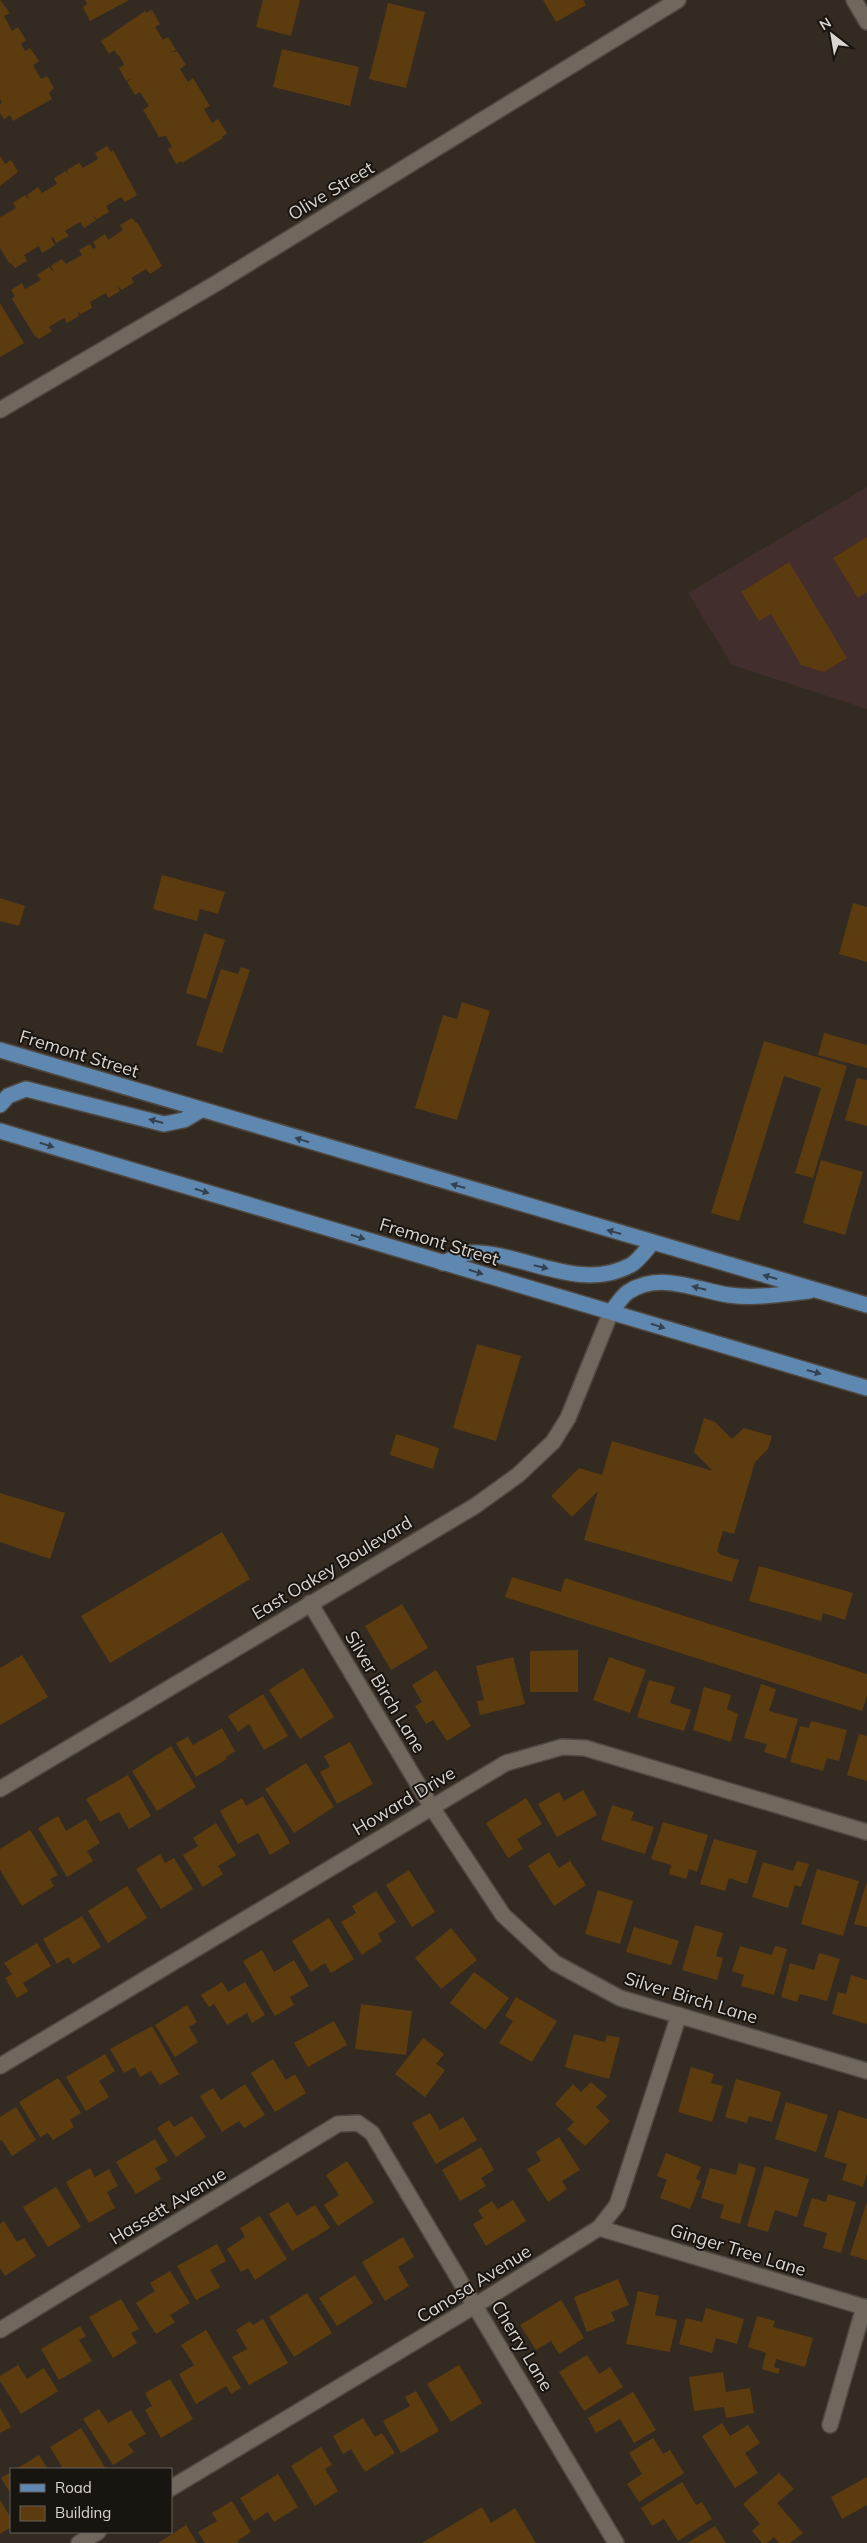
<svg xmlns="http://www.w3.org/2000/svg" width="867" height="2543" font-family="Mulish,sans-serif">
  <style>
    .industrial { fill: #422e2d }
    .building { fill: #5c3b0f }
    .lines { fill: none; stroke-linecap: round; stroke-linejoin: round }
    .minor-casing { stroke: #504942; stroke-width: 18 }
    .major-casing { stroke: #504942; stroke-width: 18 }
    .minor { stroke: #71685d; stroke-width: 15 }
    .major { stroke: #5f88b1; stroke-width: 15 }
    .oneway { fill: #344250 }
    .labels { text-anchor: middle; stroke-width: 4; stroke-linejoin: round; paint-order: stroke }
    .street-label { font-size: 18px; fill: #d9d4ce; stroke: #181410 }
  </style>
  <rect width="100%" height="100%" fill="#332b22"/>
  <path class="industrial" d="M867,487V709L732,665L688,593Z"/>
  <g class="building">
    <path d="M0,0L10,13L4,16L12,31L18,27L26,40L21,44L25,51L30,48L39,61L33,65L41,79L47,76L54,88L49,93L52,99L13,121L10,115L4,119L0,113V104L2,103L0,99Z"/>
    <path d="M85,0H129L90,21L83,7L87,4Z"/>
    <path d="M263,0H300L291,36L256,27Z"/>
    <path d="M543,0H583L586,5L556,22Z"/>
    <path d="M388,3L425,12L406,88L369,79Z"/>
    <path d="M152,10L160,24L155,27L163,40L168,37L176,50L170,53L177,51L186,65L180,69L188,82L193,78L210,106L204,109L212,123L218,119L227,133L222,137L223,138L182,163L181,161L176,164L168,149L172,147L166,136L159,137L151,123L143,110L149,106L140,92L135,95L127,82L132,78L126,81L119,68L124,65L120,57L114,50L109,54L101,41L145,11L146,13Z"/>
    <path d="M282,49L359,67L350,106L273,87Z"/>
    <path d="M107,146L111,152L113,150L137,195L125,202L121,197L106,206L109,212L97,219L92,215L96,220L84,228L80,222L65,231L69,236L56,243L53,237L51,238L55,245L42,253L39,246L24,255L27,261L15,268L11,263L10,264L0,248V216L1,217L16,208L13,203L25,195L30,200L27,195L38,187L42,193L57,184L54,178L66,171L69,176L67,170L79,163L83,168L98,159L95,153Z"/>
    <path d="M0,156L5,164L11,160L18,172L0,186Z"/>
    <path d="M132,218L136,223L137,222L162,266L150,274L146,269L131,278L134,282L122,290L117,286L120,291L108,298L106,293L90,302L92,308L81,314L77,311L79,316L67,323L64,318L49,327L52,331L39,339L34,335L12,299L15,296L11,290L22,283L25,289L41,280L37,275L49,267L54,272L51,266L62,259L66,264L82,255L79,250L90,244L93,249L96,247L93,242L105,234L108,240L123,230L120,225Z"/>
    <path d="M0,303L24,343L0,357Z"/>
    <path d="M867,537V592L858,598L833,558Z"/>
    <path d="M789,562L847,658L824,672L801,665L771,614L759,621L741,592Z"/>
    <path d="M162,875L225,892L218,914L200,909L197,921L153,909Z"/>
    <path d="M0,898L25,906L19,926L0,921Z"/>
    <path d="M853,903L867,907V962L839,954Z"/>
    <path d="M204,933L225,940L206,999L186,993Z"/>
    <path d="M241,967L250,970L222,1053L196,1045L221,969L238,974Z"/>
    <path d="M462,1002L490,1011L457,1120L415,1108L443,1015L457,1019Z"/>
    <path d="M824,1033L867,1045V1068L818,1055Z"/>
    <path d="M764,1041L847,1066L813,1178L795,1173L821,1088L784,1076L739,1221L711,1213Z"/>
    <path d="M857,1078L867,1080V1126L845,1120Z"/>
    <path d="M821,1160L863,1172L845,1235L803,1223Z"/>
    <path d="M477,1344L521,1356L496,1441L453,1428Z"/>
    <path d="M704,1418L715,1422L732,1439L744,1428L772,1436L768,1449L755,1462L734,1534L723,1531L717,1551L721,1555L739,1560L732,1582L584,1540L598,1491L572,1517L551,1496L579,1468L602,1475L612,1441L713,1471L694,1452Z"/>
    <path d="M396,1434L439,1448L433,1469L390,1455Z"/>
    <path d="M0,1493L65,1513L50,1559L0,1542Z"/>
    <path d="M222,1532L250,1579L110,1663L81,1616Z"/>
    <path d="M759,1566L853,1593L845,1620L823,1613L821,1621L749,1601Z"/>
    <path d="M512,1577L561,1592L565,1578L867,1674V1696L862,1711L505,1597Z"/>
    <path d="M402,1604L428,1648L391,1670L365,1626Z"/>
    <path d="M578,1650V1692H530V1651Z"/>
    <path d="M22,1655L48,1697L0,1725V1668Z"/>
    <path d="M513,1657L525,1704L480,1715L477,1701L484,1700L476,1666Z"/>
    <path d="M609,1657L646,1670L630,1713L593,1700Z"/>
    <path d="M303,1668L334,1717L300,1739L269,1690Z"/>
    <path d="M436,1670L471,1726L447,1741L433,1720L426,1724L415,1706L422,1702L412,1685Z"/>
    <path d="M649,1680L675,1687L670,1703L691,1710L684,1731L637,1717Z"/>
    <path d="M761,1684L776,1689L769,1711L798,1719L786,1759L764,1752L767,1744L744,1738Z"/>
    <path d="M704,1687L731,1695L727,1709L738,1714L731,1742L693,1730Z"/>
    <path d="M263,1694L288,1736L264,1750L249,1724L238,1732L228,1716Z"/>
    <path d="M811,1721L847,1730L839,1761L827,1758L823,1771L790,1762L800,1726L809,1728Z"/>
    <path d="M222,1728L235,1751L226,1757L227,1759L196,1777L176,1743L188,1737L193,1745Z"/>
    <path d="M859,1734L867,1736V1781L847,1775Z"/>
    <path d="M350,1742L373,1784L337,1804L320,1772L330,1767L324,1756Z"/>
    <path d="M171,1746L196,1787L157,1811L132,1771Z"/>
    <path d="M306,1763L334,1807L294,1833L265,1789Z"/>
    <path d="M128,1775L151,1816L129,1829L119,1812L100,1822L86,1799Z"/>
    <path d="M583,1790L597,1815L557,1837L538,1804L559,1792L564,1801Z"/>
    <path d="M263,1796L290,1843L270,1855L258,1833L238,1844L220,1811L242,1798L246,1806Z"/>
    <path d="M526,1798L542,1824L517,1839L523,1849L508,1858L486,1823Z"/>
    <path d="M612,1805L634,1812L631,1820L654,1827L645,1854L601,1840Z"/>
    <path d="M58,1816L66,1831L86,1819L100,1843L87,1851L93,1861L67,1877L38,1828Z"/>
    <path d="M663,1822L708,1835L697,1872L689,1869L686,1879L669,1874L671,1865L651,1859Z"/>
    <path d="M216,1823L236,1855L218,1866L223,1874L203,1887L183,1855L198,1846L193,1838Z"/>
    <path d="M30,1830L58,1875L50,1879L54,1886L22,1906L0,1870V1849Z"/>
    <path d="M714,1839L757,1851L747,1884L729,1878L725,1891L700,1884Z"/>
    <path d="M549,1852L559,1868L570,1861L586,1885L554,1906L528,1866Z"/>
    <path d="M160,1854L165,1863L174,1858L193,1889L161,1909L136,1869Z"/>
    <path d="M797,1861L809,1864L801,1887L795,1885L788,1908L752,1897L763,1862L793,1871Z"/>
    <path d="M817,1869L859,1881L843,1936L801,1924Z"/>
    <path d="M409,1870L435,1912L412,1927L386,1885Z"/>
    <path d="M867,1881V1927L854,1924Z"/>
    <path d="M127,1886L147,1918L108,1943L88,1911Z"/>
    <path d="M598,1890L633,1901L620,1944L585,1934Z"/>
    <path d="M376,1891L396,1922L378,1934L382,1941L362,1955L341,1922L356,1913L352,1906Z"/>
    <path d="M82,1916L101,1947L73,1964L68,1957L57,1964L43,1939Z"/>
    <path d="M329,1918L354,1959L331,1973L325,1963L311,1972L292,1941Z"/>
    <path d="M695,1925L723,1933L716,1956L723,1958L717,1980L682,1970Z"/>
    <path d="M634,1927L679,1941L671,1965L626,1952Z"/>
    <path d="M451,1928L477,1960L441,1989L415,1958Z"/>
    <path d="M37,1943L51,1966L23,1983L28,1991L17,1998L5,1978L12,1974L4,1963Z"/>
    <path d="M740,1946L772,1955L775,1946L787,1949L774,1995L741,1986L744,1975L732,1971Z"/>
    <path d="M262,1950L274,1972L294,1960L309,1986L290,1997L294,2005L275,2016L243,1961Z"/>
    <path d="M819,1953L840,1959L827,2001L800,1994L797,2002L781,1997L790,1963L814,1970Z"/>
    <path d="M474,1972L509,1998L485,2030L450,2003Z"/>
    <path d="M851,1975L867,1980V2024L832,2014L838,1992L846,1994Z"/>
    <path d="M222,1982L228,1992L245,1982L265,2015L252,2023L247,2013L227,2025L214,2004L209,2007L201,1995Z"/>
    <path d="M516,1997L557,2021L532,2062L499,2043L513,2021L505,2016Z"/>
    <path d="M361,2004L412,2011L406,2055L355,2049Z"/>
    <path d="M187,2005L197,2022L189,2027L198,2042L175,2057L155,2025Z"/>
    <path d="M334,2021L347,2045L308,2067L294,2043Z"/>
    <path d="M152,2026L179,2074L160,2085L151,2071L140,2077L135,2067L124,2073L110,2049Z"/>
    <path d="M574,2034L605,2042L607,2035L620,2038L609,2079L565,2067Z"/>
    <path d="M423,2038L444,2054L436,2064L445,2070L425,2097L395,2074Z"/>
    <path d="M105,2054L115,2071L99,2081L109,2097L86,2111L66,2077Z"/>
    <path d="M273,2059L286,2080L295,2074L306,2093L275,2112L251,2073Z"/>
    <path d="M691,2067L714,2074L711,2083L723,2086L712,2122L678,2112Z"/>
    <path d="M58,2078L81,2113L70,2120L74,2127L53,2140L48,2133L40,2137L19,2102Z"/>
    <path d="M736,2079L781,2092L772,2122L749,2116L747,2123L725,2117Z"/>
    <path d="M591,2082L607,2096L596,2107L610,2121L585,2146L567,2129L574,2122L555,2104L573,2084L581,2092Z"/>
    <path d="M245,2084L265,2115L244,2128L239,2121L222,2132L200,2096L213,2088L221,2100Z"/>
    <path d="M786,2102L828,2115L816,2152L775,2139Z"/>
    <path d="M16,2107L36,2140L12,2156L2,2140L0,2141V2117Z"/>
    <path d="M839,2110L867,2119V2173L863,2187L842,2180L847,2164L824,2157Z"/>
    <path d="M430,2113L440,2130L463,2117L477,2140L436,2164L412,2123Z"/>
    <path d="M192,2116L206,2137L176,2157L157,2128L169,2120L174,2127Z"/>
    <path d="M559,2137L580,2170L562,2181L567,2189L548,2202L527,2169L541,2161L536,2152Z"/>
    <path d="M155,2139L168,2161L155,2168L161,2179L136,2194L116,2162Z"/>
    <path d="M481,2147L494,2170L481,2178L486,2186L460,2201L442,2170Z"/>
    <path d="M666,2153L701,2167L696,2179L701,2181L690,2209L660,2198L667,2180L657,2176Z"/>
    <path d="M347,2161L374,2202L338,2226L324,2205L339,2195L326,2175Z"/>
    <path d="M739,2163L756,2168L740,2224L720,2218L724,2205L701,2198L710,2168L736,2175Z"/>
    <path d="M765,2166L809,2179L797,2217L775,2210L768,2232L747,2226Z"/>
    <path d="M90,2168L95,2177L109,2169L118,2186L107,2192L115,2208L89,2223L66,2182Z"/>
    <path d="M56,2187L81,2227L48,2247L23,2207Z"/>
    <path d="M828,2194L856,2202L841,2253L823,2248L827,2233L803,2226L812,2198L826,2202Z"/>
    <path d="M513,2200L526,2221L486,2246L473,2224L483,2218L478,2210L492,2201L498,2209Z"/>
    <path d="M867,2201V2260L850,2255Z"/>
    <path d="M288,2202L297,2216L315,2205L330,2228L292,2251L269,2214Z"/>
    <path d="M260,2216L287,2259L255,2280L248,2268L241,2272L227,2249L245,2237L240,2228Z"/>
    <path d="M4,2221L17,2242L24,2238L36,2256L5,2276L0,2268V2224Z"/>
    <path d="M403,2237L414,2257L398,2267L409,2286L385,2301L362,2262Z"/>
    <path d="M217,2244L226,2261L210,2270L220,2287L196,2300L177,2266Z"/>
    <path d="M170,2271L190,2303L170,2315L175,2322L156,2334L136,2303L155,2291L150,2283Z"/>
    <path d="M355,2275L373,2303L337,2326L319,2298Z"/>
    <path d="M618,2279L629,2305L611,2312L615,2321L587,2332L574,2297Z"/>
    <path d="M638,2291L659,2296L655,2315L677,2320L670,2352L626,2344Z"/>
    <path d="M307,2293L332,2333L294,2357L269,2317Z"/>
    <path d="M121,2299L139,2329L131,2333L137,2343L113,2358L89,2317Z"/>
    <path d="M561,2300L584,2338L559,2354L551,2341L536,2350L520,2325Z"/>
    <path d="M706,2308L744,2319L737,2344L716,2338L712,2353L679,2344L686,2318L702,2322Z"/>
    <path d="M757,2316L775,2321L773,2327L813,2338L805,2367L776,2359L774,2367L780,2369L778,2374L762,2369L766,2353L748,2347Z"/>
    <path d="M263,2319L288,2363L249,2385L232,2357L247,2349L236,2330L250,2321L253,2325Z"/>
    <path d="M80,2326L86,2336L79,2340L92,2361L59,2380L41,2349Z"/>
    <path d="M206,2330L241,2388L231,2394L226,2386L196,2404L179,2374L194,2365L181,2345Z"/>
    <path d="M587,2355L599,2374L610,2367L623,2387L584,2411L559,2372Z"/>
    <path d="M18,2365L27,2379L44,2368L58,2391L21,2414L0,2381V2376Z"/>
    <path d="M459,2365L482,2403L451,2422L427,2384Z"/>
    <path d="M723,2372L726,2392L750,2388L754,2413L726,2418L724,2407L694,2411L689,2377Z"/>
    <path d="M170,2379L193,2419L161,2438L145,2410L152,2406L145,2393Z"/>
    <path d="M416,2391L439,2431L401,2453L383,2421L410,2406L405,2397Z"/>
    <path d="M633,2392L656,2430L634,2443L620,2419L596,2433L588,2418Z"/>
    <path d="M0,2408L11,2427L0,2433Z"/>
    <path d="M99,2409L108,2423L131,2410L146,2434L128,2444L134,2452L113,2465L83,2419Z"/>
    <path d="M363,2418L375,2437L382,2433L395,2453L365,2472L351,2449L343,2454L333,2436Z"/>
    <path d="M722,2423L730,2436L748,2425L760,2443L745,2453L758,2473L735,2488L702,2436Z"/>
    <path d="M81,2428L106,2469H59L62,2467L50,2447Z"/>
    <path d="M653,2438L663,2454L670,2450L684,2473L639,2502L627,2484L642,2474L629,2453Z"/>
    <path d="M321,2447L332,2465L325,2469L338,2491L315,2506L291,2466Z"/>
    <path d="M39,2455L48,2469H16Z"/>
    <path d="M11,2472V2494L1,2478Z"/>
    <path d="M779,2473L794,2489L777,2503L803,2533L790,2543H779L774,2537L767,2543H762L752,2531L760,2524L743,2504Z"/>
    <path d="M278,2474L298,2507L274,2522L268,2512L254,2521L240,2498Z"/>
    <path d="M867,2477V2505L842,2519L831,2497Z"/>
    <path d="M682,2482L696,2505L702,2502L712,2519L678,2541L664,2519L652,2526L641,2508Z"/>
    <path d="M0,2500L11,2518V2527L0,2534Z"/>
    <path d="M232,2501L251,2532L237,2541L239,2543H205L198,2532L217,2521L212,2513Z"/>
    <path d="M482,2507L491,2523L515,2508L536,2543H422Z"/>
    <path d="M186,2525L197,2543H158Z"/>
    <path d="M715,2526L726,2543H687Z"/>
  </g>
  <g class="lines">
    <g class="minor-casing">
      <g id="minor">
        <path d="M854,0L867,22"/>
        <path d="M0,410L215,284L678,0"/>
        <path d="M310,1603L431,1806L503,1915L555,1963L620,1998L867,2071"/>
        <path d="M0,1789L475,1506L518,1475L553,1442L568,1418L611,1312"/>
        <path d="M0,2066L506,1763L562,1747L585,1748L867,1832"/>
        <path d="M599,2228L867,2308"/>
        <path d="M0,2330L338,2124L358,2123L372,2133L616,2543"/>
        <path d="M830,2425L864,2307"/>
        <path d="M171,2488L476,2305L599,2228L617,2205L679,2015"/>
        <path d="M79,2543L98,2532"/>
      </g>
    </g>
    <g class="major-casing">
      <g id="major">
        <path d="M0,1050L867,1305"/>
        <path d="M0,1105L8,1096L26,1089L164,1124L184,1120L201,1110"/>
        <path d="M0,1131L867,1388"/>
        <path d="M443,1263C451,1260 461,1254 468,1253C520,1250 578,1294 631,1265C638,1261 646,1250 652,1243"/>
        <path d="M611,1312C616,1306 622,1296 628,1292C660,1271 696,1290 729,1295C755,1299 783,1294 809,1291"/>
      </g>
    </g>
    <use href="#minor" class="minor"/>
    <use href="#major" class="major"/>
  </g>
  <defs><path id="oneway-solid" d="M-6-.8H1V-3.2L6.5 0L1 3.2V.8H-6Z" transform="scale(1.25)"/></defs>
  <g class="oneway">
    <use href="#oneway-solid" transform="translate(156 1121) rotate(-165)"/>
    <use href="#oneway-solid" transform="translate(302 1140) rotate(-163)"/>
    <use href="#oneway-solid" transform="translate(47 1145) rotate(17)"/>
    <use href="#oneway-solid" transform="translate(458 1186) rotate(-164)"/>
    <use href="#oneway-solid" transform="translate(202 1191) rotate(17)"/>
    <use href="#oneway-solid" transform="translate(614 1232) rotate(-164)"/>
    <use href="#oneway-solid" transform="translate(358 1237) rotate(17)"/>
    <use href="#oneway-solid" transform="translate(541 1267) rotate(13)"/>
    <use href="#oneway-solid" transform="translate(476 1272) rotate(17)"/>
    <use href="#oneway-solid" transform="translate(770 1277) rotate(-164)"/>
    <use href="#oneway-solid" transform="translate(699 1288) rotate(-166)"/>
    <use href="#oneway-solid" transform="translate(658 1326) rotate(17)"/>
    <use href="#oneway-solid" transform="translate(814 1372) rotate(16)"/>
  </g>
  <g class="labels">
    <g class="street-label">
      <text transform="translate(331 191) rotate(-31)" y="6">Olive Street</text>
      <text transform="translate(79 1054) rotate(17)" y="6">Fremont Street</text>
      <text transform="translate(439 1242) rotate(17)" y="6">Fremont Street</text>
      <text transform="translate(332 1568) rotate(-31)" y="6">East Oakey Boulevard</text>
      <text transform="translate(385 1692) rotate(59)" y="6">Silver Birch Lane</text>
      <text transform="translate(404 1801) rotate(-31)" y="6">Howard Drive</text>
      <text transform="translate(691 1998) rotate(17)" y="6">Silver Birch Lane</text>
      <text transform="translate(168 2206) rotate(-31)" y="6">Hassett Avenue</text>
      <text transform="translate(738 2250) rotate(17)" y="6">Ginger Tree Lane</text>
      <text transform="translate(474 2284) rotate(-32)" y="6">Canosa Avenue</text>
      <text transform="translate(522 2346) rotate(59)" y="6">Cherry Lane</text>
    </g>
  </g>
  <rect x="10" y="2468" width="162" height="65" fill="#181410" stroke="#65615c"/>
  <rect x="20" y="2484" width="25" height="8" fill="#5f88b1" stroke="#65615c"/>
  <text x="55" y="2493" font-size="15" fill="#d9d4ce">Road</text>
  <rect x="20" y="2506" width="25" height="15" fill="#5c3b0f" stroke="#65615c"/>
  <text x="55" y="2518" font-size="15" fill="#d9d4ce">Building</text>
  <g transform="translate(832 35) rotate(329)" stroke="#181410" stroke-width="4" paint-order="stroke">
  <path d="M0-4L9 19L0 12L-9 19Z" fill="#d9d4ce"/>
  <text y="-8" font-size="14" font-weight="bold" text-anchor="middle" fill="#d9d4ce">N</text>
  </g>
</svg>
